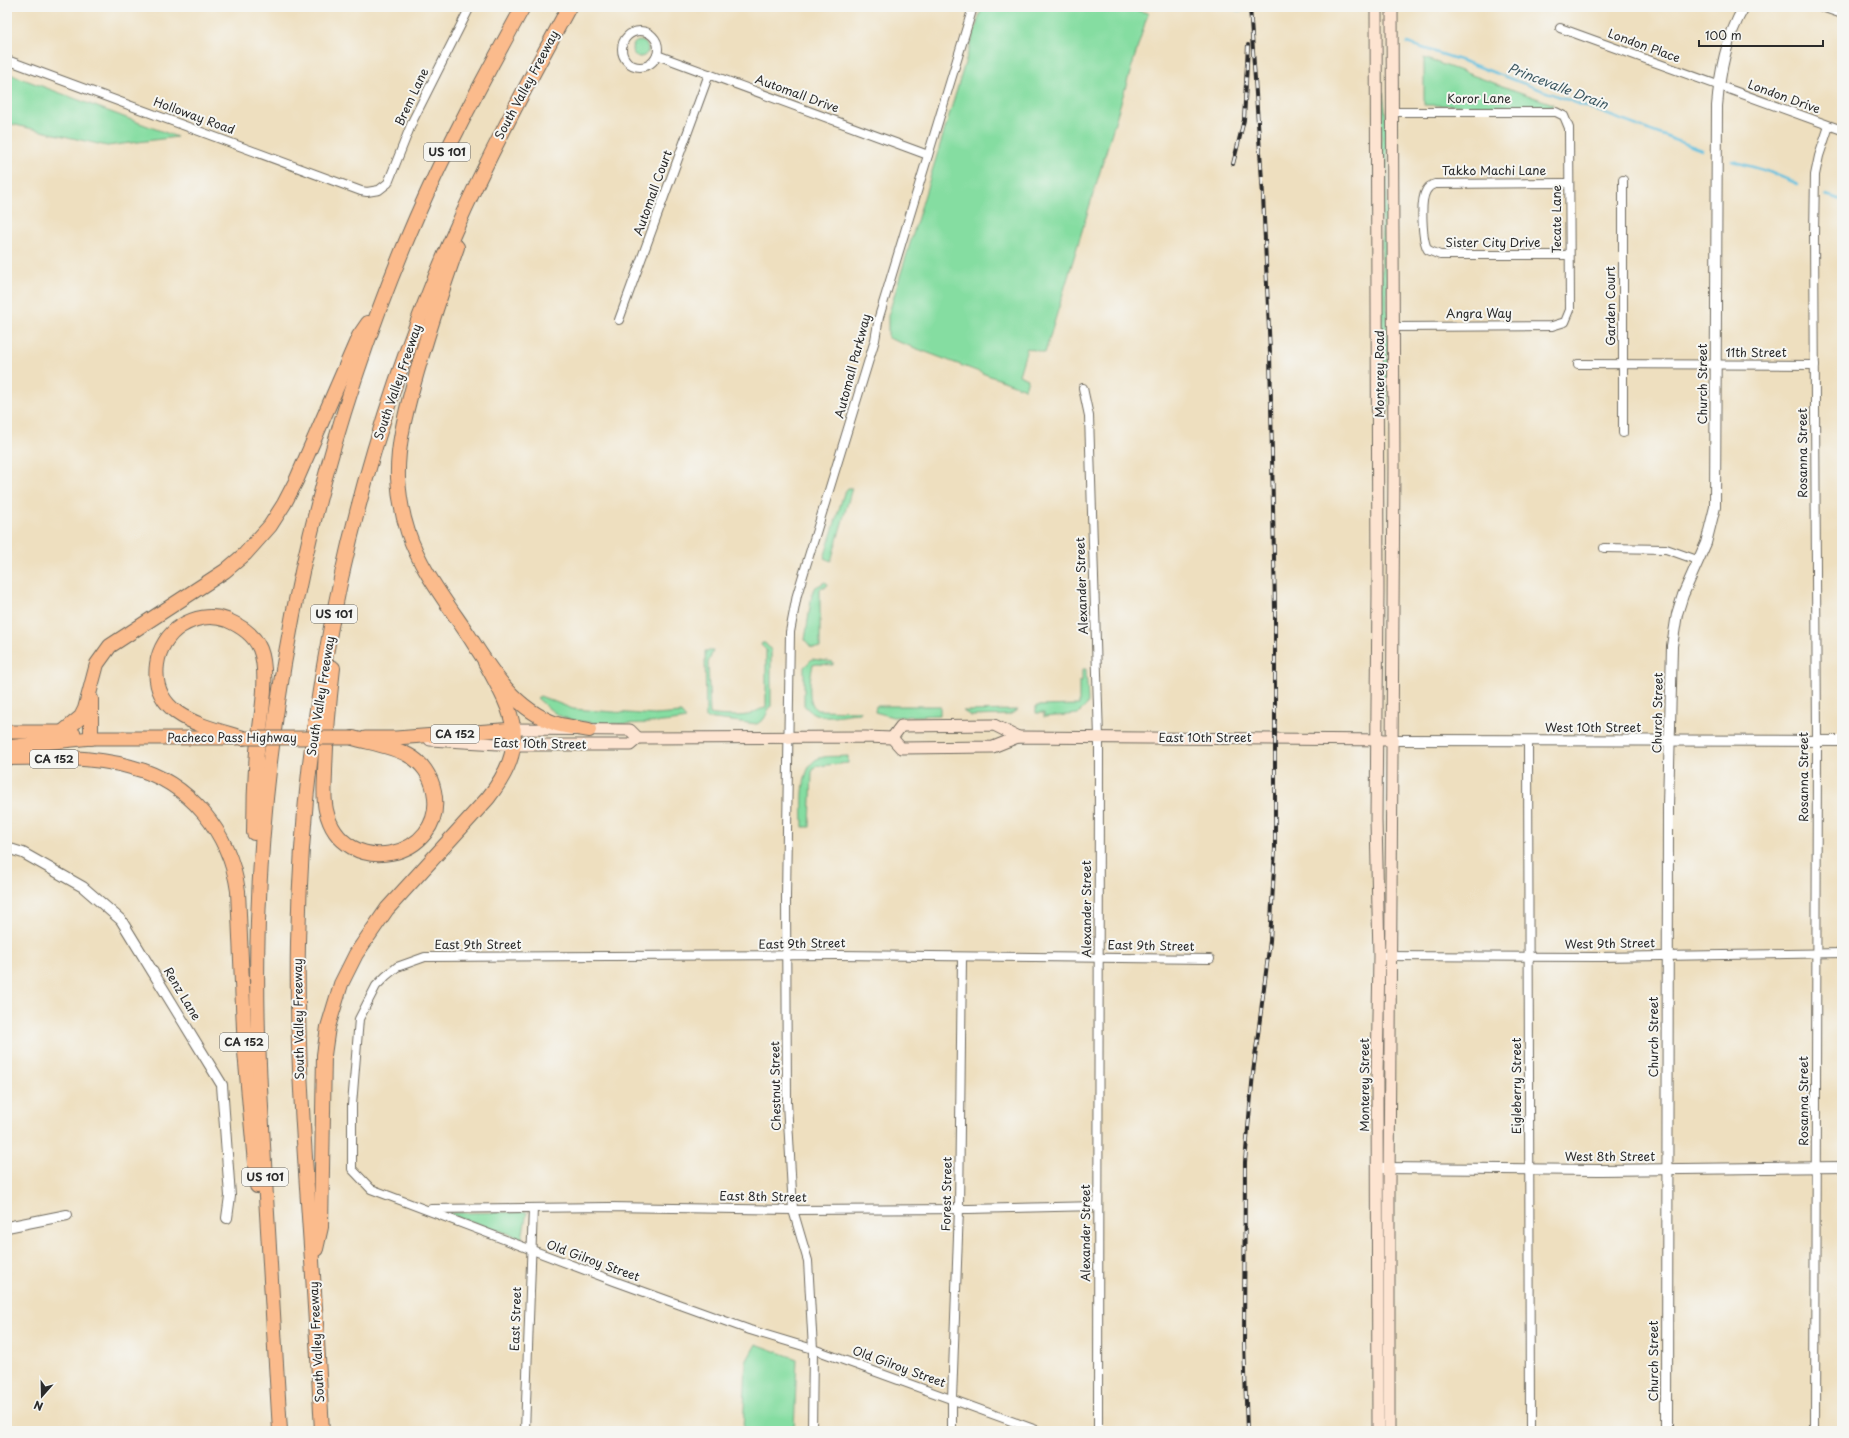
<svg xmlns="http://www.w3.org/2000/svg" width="1849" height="1438" font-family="'Playpen Sans',sans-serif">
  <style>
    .green { fill: #85dda1; stroke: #588466 }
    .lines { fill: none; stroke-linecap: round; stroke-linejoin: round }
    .stream { stroke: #61bfdf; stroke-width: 2.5 }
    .minor-casing { stroke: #6f6a5f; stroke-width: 10 }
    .tertiary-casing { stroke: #6f6a5f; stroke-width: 12 }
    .secondary-casing { stroke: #6f6a5f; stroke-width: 13 }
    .trunk-casing { stroke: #6f6a5f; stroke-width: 15 }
    .motorway-casing { stroke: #6f6a5f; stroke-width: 16 }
    .minor { stroke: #fff; stroke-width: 8 }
    .tertiary { stroke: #fff; stroke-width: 10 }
    .secondary { stroke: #fde4d1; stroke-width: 11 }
    .trunk { stroke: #fbbb8c; stroke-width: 13 }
    .motorway { stroke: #fbbb8c; stroke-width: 14 }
    .rail-casing { stroke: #2b2b2b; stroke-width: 4 }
    .rail { stroke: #f6f6f2; stroke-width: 2.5; stroke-dasharray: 8; stroke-linecap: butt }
    .trunk-bridge-casing { stroke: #6f6a5f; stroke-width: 15; stroke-linecap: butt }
    .trunk-bridge { stroke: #fbbb8c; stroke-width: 13 }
    .labels { text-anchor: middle; stroke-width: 4; stroke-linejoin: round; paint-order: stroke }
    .shield { fill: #f6f6f2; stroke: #686867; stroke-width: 1 }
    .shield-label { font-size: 11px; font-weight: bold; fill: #2b2b2b }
    .street-label { font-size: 12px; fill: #2b2b2b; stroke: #f6f6f2 }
    .water-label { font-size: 13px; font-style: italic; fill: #3b5761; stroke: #f6f6f2 }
  </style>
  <rect width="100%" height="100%" fill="#f6f6f2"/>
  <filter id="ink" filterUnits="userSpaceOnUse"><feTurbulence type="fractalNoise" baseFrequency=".025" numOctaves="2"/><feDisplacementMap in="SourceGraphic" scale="8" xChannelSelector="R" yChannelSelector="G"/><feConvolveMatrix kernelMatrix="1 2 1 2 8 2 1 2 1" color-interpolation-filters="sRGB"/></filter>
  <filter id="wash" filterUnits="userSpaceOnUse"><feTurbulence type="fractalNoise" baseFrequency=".012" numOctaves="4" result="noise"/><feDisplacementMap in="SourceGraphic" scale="16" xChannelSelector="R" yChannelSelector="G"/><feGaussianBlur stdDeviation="0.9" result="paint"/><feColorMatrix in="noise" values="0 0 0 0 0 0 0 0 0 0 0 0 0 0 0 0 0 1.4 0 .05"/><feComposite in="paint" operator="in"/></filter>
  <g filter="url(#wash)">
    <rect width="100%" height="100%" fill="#eedfbf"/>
    <g class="green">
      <path d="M982,7H1123L1148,13L1045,353L1027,348L1019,375L1028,379L1025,389L888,338V316Z"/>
      <circle cx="640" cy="49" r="8"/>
      <path d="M1424,58L1553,104L1552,107L1424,105Z"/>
      <path d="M7,73L177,137L107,146L7,123Z"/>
      <path d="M1383,92L1387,125L1388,412L1384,414L1382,412L1381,99Z"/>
      <path d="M848,488H852L831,561L824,558L844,493Z"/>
      <path d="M825,582L828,584L826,587H822L820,589V648L811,647L805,640L812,594L814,588Z"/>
      <path d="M762,643H765L771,650V706L764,719L757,724L706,718L705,651H713L708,663L710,714C716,716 745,717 751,714C757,711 759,709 766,708V650L761,645Z"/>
      <path d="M812,659L833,662V665L817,664L813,665C810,677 806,702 817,710L861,711L860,713C841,713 818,724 804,705V667Z"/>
      <path d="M1082,669H1086L1088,701L1087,705L1078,714L1044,717V713H1036V706L1079,705V682L1082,681Z"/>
      <path d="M540,696L573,709L655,715L681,713L686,719C661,724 580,728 558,715C551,711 544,704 537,698Z"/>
      <path d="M876,706H940V715L893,717L875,712Z"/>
      <path d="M1018,710L1009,715L971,716L963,711Z"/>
      <path d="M848,756V763L816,766L812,772L810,827H803C803,810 799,768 817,759C825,755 839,757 848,756Z"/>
      <path d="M527,1212L522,1238L445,1213Z"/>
      <path d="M756,1344L797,1359L794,1431H743L746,1362Z"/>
    </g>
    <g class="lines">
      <g class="stream">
        <path d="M1228,7L1241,11"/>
        <path d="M1280,9L1357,8"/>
        <path d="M1407,43L1466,62L1702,150"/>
        <path d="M1732,161L1767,171L1798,184"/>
        <path d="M1826,195L1842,200"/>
      </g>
    </g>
  </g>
  <g filter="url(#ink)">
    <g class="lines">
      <g class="minor-casing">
        <g id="minor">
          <path d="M1822,7L1842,14"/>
          <path d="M1560,28L1842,130"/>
          <circle cx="640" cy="49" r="18"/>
          <path d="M657,55L928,155"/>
          <path d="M7,60L361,191L367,192L379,190L388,183L413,120L470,7"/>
          <path d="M1392,112H1556L1564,116L1569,128L1570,310L1565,322L1552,326L1393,327"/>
          <path d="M1569,183L1435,184C1431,185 1428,187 1426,191C1420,201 1422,241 1428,250L1440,255H1569"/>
          <path d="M619,320L709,74"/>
          <path d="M1578,364L1815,365"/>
          <path d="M1083,388L1089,416L1099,738L1098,1431"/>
          <path d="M1623,433V180"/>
          <path d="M1604,548L1666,549L1697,560"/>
          <path d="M1528,741L1530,1431"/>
          <path d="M1379,956L1600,957L1842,953"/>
          <path d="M431,1209L609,1207L793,1210L969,1209L1098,1206"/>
          <path d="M525,1431L533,1208"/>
          <path d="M812,1431L813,1349L808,1261L793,1210L787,1102L786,897L790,632L797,595L875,340L879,317L973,7"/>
          <path d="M952,1431V1399L959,1209L962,958"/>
          <path d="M1039,1431L813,1349L750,1330L614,1281L371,1189L352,1169V1105L359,1019L376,986L386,976L397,967L425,957L838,955L1210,959"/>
          <path d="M1815,1431L1817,741L1814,234L1815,175L1819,156L1829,126"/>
        </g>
      </g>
      <g class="tertiary-casing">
        <g id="tertiary">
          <path d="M1392,740L1842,741"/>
          <path d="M7,848L23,853L83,887L121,920L222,1085L230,1196L227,1218"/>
          <path d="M1382,1168L1600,1170L1842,1167"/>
          <path d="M7,1227L67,1215"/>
          <path d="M1667,1431L1668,806L1672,646L1677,614L1683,595L1706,543L1715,507L1717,106C1720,71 1726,38 1744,7"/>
        </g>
      </g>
      <g class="secondary-casing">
        <g id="secondary">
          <path d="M1376,7L1378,592L1376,820L1379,956L1377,1078L1378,1431"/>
          <path d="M514,729L630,730L638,738"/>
          <path d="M892,738L901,726L994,725L1018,737"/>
          <path d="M430,740L515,745H630L638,738L866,737L892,738L901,748L993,747L1018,737L1392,740"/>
          <path d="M1389,1431V1185L1394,466L1392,7"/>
        </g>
      </g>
      <g class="trunk-casing">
        <g id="trunk">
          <path d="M7,732H63L74,734"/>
          <path d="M365,738H396L514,729"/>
          <path d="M7,747L91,738H237"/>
        </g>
      </g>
      <g class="motorway-casing">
        <g id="motorway">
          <path d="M457,247C441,293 426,339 413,386C405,415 397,447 398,478C399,496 402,514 408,532C420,569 447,603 469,636C491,671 515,710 557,724C567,727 579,728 589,730"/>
          <path d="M333,668C329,702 326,736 325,771C325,783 323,797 326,810C342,882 448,859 434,791C431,776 422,762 408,755C392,746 371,743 353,738"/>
          <path d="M63,732L81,717L85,709L97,664L110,646L225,571L245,554L270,526L284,504L296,481L359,336L368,323"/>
          <path d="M91,738V699"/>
          <path d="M243,738C204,726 150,717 157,664C159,649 168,634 181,626C194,618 211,614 227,620C241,626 254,634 260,649C270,674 260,723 257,751C255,778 254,806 254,833"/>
          <path d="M7,758C48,757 92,756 131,767C190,782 230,833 238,891L245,1052L257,1186"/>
          <path d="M316,1249L321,1227L324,1055L328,1027L341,984L356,954L387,909L488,798C530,744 515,716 485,662"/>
          <path d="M280,1431C275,1347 270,1264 265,1180C260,1094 255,1008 258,921C266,680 320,440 416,218C447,146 485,76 523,7"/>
          <path d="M322,1431C319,1374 316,1318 312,1261C305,1155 296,1049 298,943C302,699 356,454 455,231C489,154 529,81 569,7"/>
        </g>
      </g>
      <use href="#minor" class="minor"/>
      <use href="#tertiary" class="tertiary"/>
      <use href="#secondary" class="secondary"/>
      <use href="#trunk" class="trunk"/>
      <use href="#motorway" class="motorway"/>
      <g class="rail-casing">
        <g id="rail">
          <path d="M1233,164L1244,120L1248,45"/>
          <path d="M1247,1431L1244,1342L1245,1162L1253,1073L1270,941L1275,848V609L1270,353L1263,195L1250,7"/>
        </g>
      </g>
      <use href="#rail" class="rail"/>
      <g class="trunk-bridge-casing">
        <path id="trunk-bridge" d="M243,738H353"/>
      </g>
      <use href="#trunk-bridge" class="trunk-bridge"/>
    </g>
  </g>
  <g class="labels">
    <g class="shield">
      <rect x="424" y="143" width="46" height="18" rx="3"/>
      <rect x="311" y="605" width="46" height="18" rx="3"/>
      <rect x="431" y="725" width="48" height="18" rx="3"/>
      <rect x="30" y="750" width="48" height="18" rx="3"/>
      <rect x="220" y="1033" width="48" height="18" rx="3"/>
      <rect x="242" y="1168" width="46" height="18" rx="3"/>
    </g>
    <g class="shield-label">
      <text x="447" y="156">US 101</text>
      <text x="334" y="618">US 101</text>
      <text x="455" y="738">CA 152</text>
      <text x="54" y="763">CA 152</text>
      <text x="244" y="1046">CA 152</text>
      <text x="265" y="1181">US 101</text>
    </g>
    <g class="street-label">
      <text transform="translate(1644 46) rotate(20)" y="4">London Place</text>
      <text transform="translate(527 85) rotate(-62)" y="4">South Valley Freeway</text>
      <text transform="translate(797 94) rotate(20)" y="4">Automall Drive</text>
      <text transform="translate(412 97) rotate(-65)" y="4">Brem Lane</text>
      <text transform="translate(1784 97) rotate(20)" y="4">London Drive</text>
      <text x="1479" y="103">Koror Lane</text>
      <text transform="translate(194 116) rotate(20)" y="4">Holloway Road</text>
      <text x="1494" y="175">Takko Machi Lane</text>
      <text transform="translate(653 193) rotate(-70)" y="4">Automall Court</text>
      <text transform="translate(1557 219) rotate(-90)" y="4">Tecate Lane</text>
      <text x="1493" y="247">Sister City Drive</text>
      <text transform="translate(1611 306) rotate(-90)" y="4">Garden Court</text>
      <text x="1479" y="318">Angra Way</text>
      <text x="1756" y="357">11th Street</text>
      <text transform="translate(853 366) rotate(-75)" y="4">Automall Parkway</text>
      <text transform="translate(1380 374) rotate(-90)" y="4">Monterey Road</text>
      <text transform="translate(398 382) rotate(-71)" y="4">South Valley Freeway</text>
      <text transform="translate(1703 384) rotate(-90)" y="4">Church Street</text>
      <text transform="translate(1803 453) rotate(-90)" y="4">Rosanna Street</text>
      <text transform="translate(1082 586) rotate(-92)" y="4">Alexander Street</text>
      <text transform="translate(321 696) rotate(-81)" y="4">South Valley Freeway</text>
      <text transform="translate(1658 713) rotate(-89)" y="4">Church Street</text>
      <text x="1593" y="732">West 10th Street</text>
      <text x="232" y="742">Pacheco Pass Highway</text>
      <text x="1205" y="742">East 10th Street</text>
      <text transform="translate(540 744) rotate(1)" y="4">East 10th Street</text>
      <text transform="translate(1804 777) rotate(-90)" y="4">Rosanna Street</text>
      <text transform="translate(1087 909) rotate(-90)" y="4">Alexander Street</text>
      <text transform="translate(802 944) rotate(-1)" y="4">East 9th Street</text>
      <text transform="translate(1610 944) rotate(-1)" y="4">West 9th Street</text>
      <text x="478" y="949">East 9th Street</text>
      <text transform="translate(1151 946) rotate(1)" y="4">East 9th Street</text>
      <text transform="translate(182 994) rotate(59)" y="4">Renz Lane</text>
      <text transform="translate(299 1019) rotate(-91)" y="4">South Valley Freeway</text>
      <text transform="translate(1654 1037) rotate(-90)" y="4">Church Street</text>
      <text transform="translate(1365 1085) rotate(-90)" y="4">Monterey Street</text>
      <text transform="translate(776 1086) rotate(-91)" y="4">Chestnut Street</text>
      <text transform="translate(1517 1086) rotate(-90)" y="4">Eigleberry Street</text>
      <text transform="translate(1804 1101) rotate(-90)" y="4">Rosanna Street</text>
      <text x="1610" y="1161">West 8th Street</text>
      <text transform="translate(947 1194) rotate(-89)" y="4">Forest Street</text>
      <text transform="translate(763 1197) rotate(1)" y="4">East 8th Street</text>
      <text transform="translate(1086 1233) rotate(-90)" y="4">Alexander Street</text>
      <text transform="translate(593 1261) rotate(20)" y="4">Old Gilroy Street</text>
      <text transform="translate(516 1319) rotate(-88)" y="4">East Street</text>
      <text transform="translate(317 1342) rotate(-93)" y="4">South Valley Freeway</text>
      <text transform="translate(1654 1361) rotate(-90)" y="4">Church Street</text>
      <text transform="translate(899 1367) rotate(20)" y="4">Old Gilroy Street</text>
    </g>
    <g class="water-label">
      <text transform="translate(1558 86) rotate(21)" y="5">Princevalle Drain</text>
    </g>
  </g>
  <rect width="1849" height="1438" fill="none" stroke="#f6f6f2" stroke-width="24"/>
  <g transform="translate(42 1396) rotate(200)" stroke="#f6f6f2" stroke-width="3" paint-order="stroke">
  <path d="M0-3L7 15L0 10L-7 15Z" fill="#2b2b2b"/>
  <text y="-6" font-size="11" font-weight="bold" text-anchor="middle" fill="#2b2b2b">N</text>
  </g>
  <path d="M1699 40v6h124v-6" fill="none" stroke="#2b2b2b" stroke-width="2"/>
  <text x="1705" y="40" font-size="12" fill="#2b2b2b" stroke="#f6f6f2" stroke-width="3" paint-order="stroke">100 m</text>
</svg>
